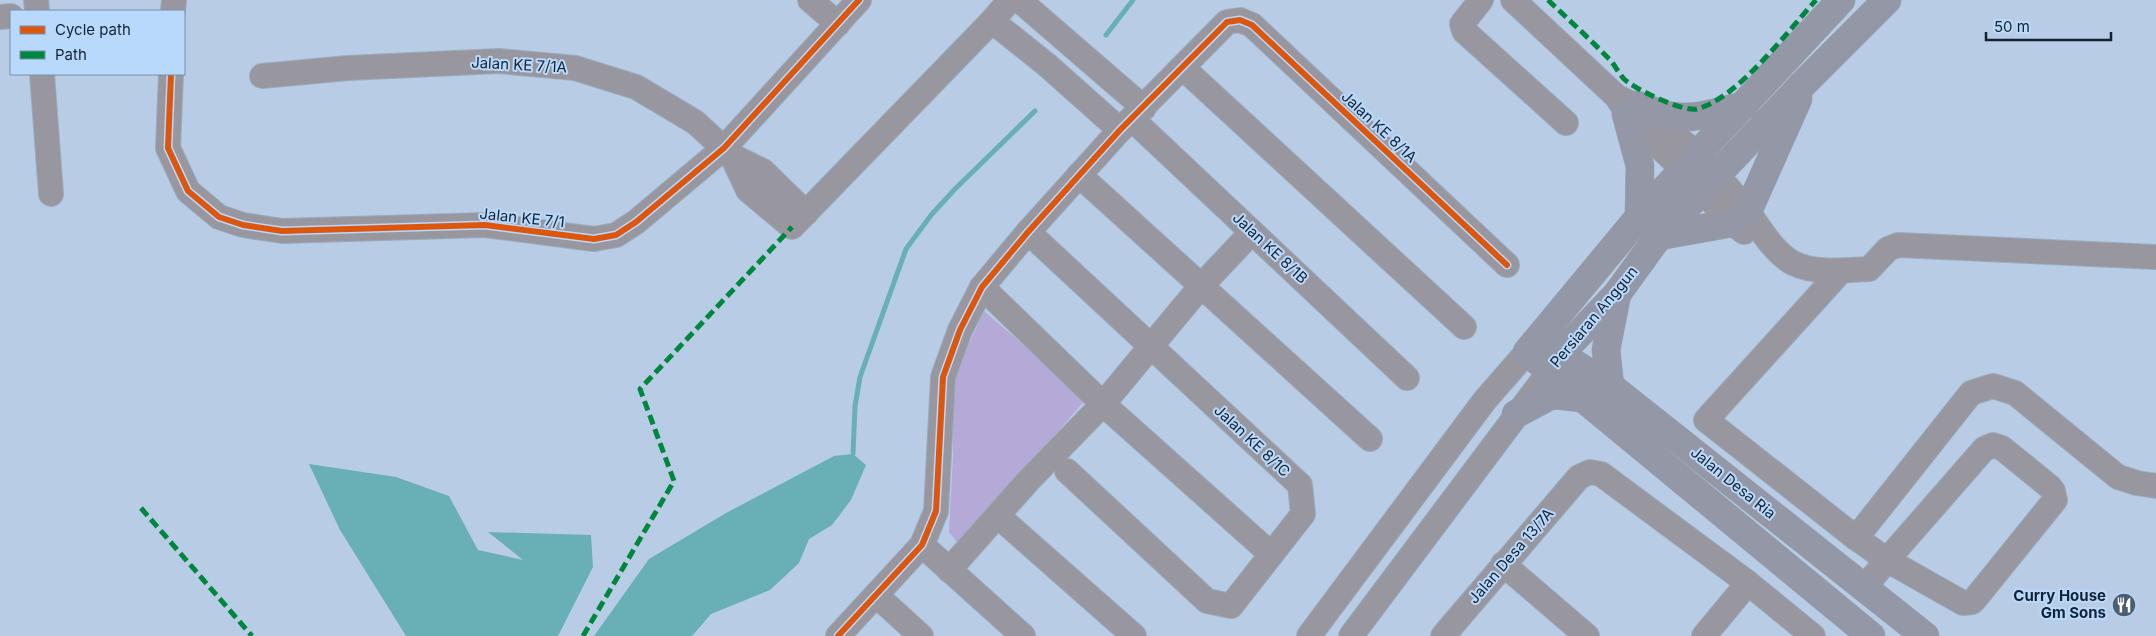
<svg xmlns="http://www.w3.org/2000/svg" width="2156" height="636" font-family="Inter,sans-serif">
  <style>
    .green { fill: #b5aad7 }
    .water { fill: #68b0b5 }
    .lines { fill: none; stroke-linecap: round; stroke-linejoin: round }
    .stream { stroke: #68b0b5; stroke-width: 5 }
    .minor-casing { stroke: #9aacbe; stroke-width: 26 }
    .major-casing { stroke: #9aacbe; stroke-width: 29 }
    .minor { stroke: #98969f; stroke-width: 24 }
    .major { stroke: #9497a5; stroke-width: 28 }
    .quiet { stroke: #00873e; stroke-width: 5; stroke-dasharray: 10 5; stroke-linecap: butt }
    .cycleway-casing { stroke: #b9d9fc; stroke-width: 9 }
    .cycleway { stroke: #dd560e; stroke-width: 6 }
    .labels { text-anchor: middle; stroke-width: 4; stroke-linejoin: round; paint-order: stroke }
    .street-label { font-size: 15px; fill: #142334; stroke: #b9d9fc }
    .poi-label { font-size: 15px; font-weight: bold; fill: #142334; stroke: #b9d9fc; text-anchor: end }
  </style>
  <rect width="100%" height="100%" fill="#b8cde5"/>
  <path class="green" d="M984,311L1086,399L960,546L949,532L953,457V378Z"/>
  <g class="water">
    <path d="M853,454L866,465L851,500L832,525L809,539L799,563L770,590L711,614L692,636H594L649,559L726,513L834,456Z"/>
    <path d="M309,464L396,477L449,496L478,550L523,560L488,532L591,535L593,567L558,636H406L340,530Z"/>
  </g>
  <g class="lines">
    <g class="stream">
      <path d="M1106,35L1133,0"/>
      <path d="M853,454L855,406L860,377L906,249L932,214L955,189L1035,111"/>
    </g>
    <g class="minor-casing">
      <g id="minor">
        <path d="M36,0L37,11"/>
        <path d="M810,0L838,24"/>
        <path d="M1019,0L1144,108"/>
        <path d="M1481,0L1462,24L1464,31L1566,123"/>
        <path d="M1513,0L1617,97C1633,126 1661,147 1684,171C1704,191 1721,215 1744,232"/>
        <path d="M173,11L174,0"/>
        <path d="M0,17L11,16"/>
        <path d="M992,21L1047,65L1120,130"/>
        <path d="M1183,68L1464,327"/>
        <path d="M42,74L51,194"/>
        <path d="M171,74L168,148L188,191L219,217L243,225L282,231L485,225L594,239L616,235L636,222L724,148L859,0"/>
        <path d="M262,76L348,68L499,61L575,68L636,87L695,122L732,156L763,171L806,213"/>
        <path d="M1617,97C1663,116 1717,172 1748,212C1761,229 1773,252 1793,263C1814,274 1846,270 1869,269L1888,249L1898,245L2156,257"/>
        <path d="M1132,119L1407,378"/>
        <path d="M732,156L748,190L792,227L992,21L1010,0"/>
        <path d="M1079,175L1370,439"/>
        <path d="M1028,232L1300,485L1303,514L1231,606L1207,601L1067,471"/>
        <path d="M1841,271L1706,420L1856,538L1887,560L1864,588"/>
        <path d="M982,287L1103,404L1271,554"/>
        <path d="M1993,445L2002,448L2050,487L2053,491L2055,500L1975,599L1972,602L1963,603L1887,560L1984,449Z"/>
        <path d="M998,516L1134,636"/>
        <path d="M1856,538L1971,393L1993,386L2015,393L2118,477L2137,483L2156,486"/>
        <path d="M922,545L1023,636"/>
        <path d="M1503,564L1587,636"/>
        <path d="M949,570L1028,481L1103,404L1201,286L1252,232"/>
        <path d="M876,595L921,636"/>
        <path d="M838,636L922,545L936,511L943,377L960,330L982,287L1028,232L1120,130L1227,22L1240,20L1252,25L1507,265"/>
        <path d="M1309,636L1485,400L1527,352"/>
        <path d="M1351,636L1549,372"/>
        <path d="M1443,636L1579,477L1590,472L1601,474L1748,583L1813,636"/>
        <path d="M1704,636L1748,583"/>
      </g>
    </g>
    <g class="major-casing">
      <g id="major">
        <path d="M1841,0L1639,217L1527,352L1871,636"/>
        <path d="M1637,105C1648,109 1659,114 1671,116C1696,120 1722,111 1745,105"/>
        <path d="M1626,114L1640,166L1639,217"/>
        <path d="M1748,211L1798,99"/>
        <path d="M1659,236L1732,223"/>
        <path d="M1548,342L1572,362L1610,386L1925,636"/>
        <path d="M1549,372L1562,352L1617,294L1659,236L1805,82L1887,0"/>
        <path d="M1610,386L1606,350L1617,294"/>
        <path d="M1516,414L1548,397L1556,395L1581,398"/>
      </g>
    </g>
    <use href="#minor" class="minor"/>
    <use href="#major" class="major"/>
    <g class="quiet">
      <path d="M1548,0C1569,20 1591,40 1611,61C1616,67 1619,74 1624,79C1636,90 1683,112 1697,109C1738,98 1787,32 1816,0"/>
      <path d="M141,508L252,636"/>
      <path d="M583,636L674,481L640,389L792,227"/>
    </g>
    <g class="cycleway-casing">
      <g id="cycleway">
        <path d="M171,74L168,148L188,191L219,217L243,225L282,231L485,225L594,239L616,235L636,222L724,148L859,0"/>
        <path d="M838,636L922,545L936,511L943,377L960,330L982,287L1028,232L1120,130L1227,22L1240,20L1252,25L1507,265"/>
      </g>
    </g>
    <use href="#cycleway" class="cycleway"/>
  </g>
  <defs>
    <g id="restaurant-disc" transform="scale(1.25)"><circle r="9.5" fill="#4d5e72" stroke="#b9d9fc"/><path d="M-5-6h1v4h1v-4h1v4h1v-4h1v5L-1.5 .5V6h-2V.5L-5-1ZM5-6V6H3V1.5H1.5Q1.5-4 5-6Z" fill="#fff"/></g>
  </defs>
  <g fill-rule="evenodd">
    <use href="#restaurant-disc" x="2124" y="605"/>
  </g>
  <g class="labels">
    <g class="street-label">
      <text transform="translate(519 65) rotate(3)" y="5">Jalan KE 7/1A</text>
      <text transform="translate(1379 127) rotate(43)" y="5">Jalan KE 8/1A</text>
      <text transform="translate(522 218) rotate(6)" y="5">Jalan KE 7/1</text>
      <text transform="translate(1270 248) rotate(43)" y="5">Jalan KE 8/1B</text>
      <text transform="translate(1594 317) rotate(-50)" y="5">Persiaran Anggun</text>
      <text transform="translate(1252 441) rotate(43)" y="5">Jalan KE 8/1C</text>
      <text transform="translate(1733 483) rotate(39)" y="5">Jalan Desa Ria</text>
      <text transform="translate(1511 556) rotate(-49)" y="5">Jalan Desa 13/7A</text>
    </g>
    <g class="poi-label">
      <text x="2106" y="601">Curry House<tspan x="2106" dy="17">Gm Sons</tspan></text>
    </g>
  </g>
  <rect x="10" y="10" width="175" height="65" fill="#b9d9fc" stroke="#7790ac"/>
  <rect x="20" y="26" width="25" height="8" fill="#dd560e" stroke="#7790ac"/>
  <text x="55" y="35" font-size="15" fill="#142334">Cycle path</text>
  <rect x="20" y="51" width="25" height="8" fill="#00873e" stroke="#7790ac"/>
  <text x="55" y="60" font-size="15" fill="#142334">Path</text>
  <path d="M1986 32v8h125v-8" fill="none" stroke="#142334" stroke-width="2.5"/>
  <text x="1994" y="32" font-size="15" fill="#142334" stroke="#b9d9fc" stroke-width="4" paint-order="stroke">50 m</text>
</svg>
